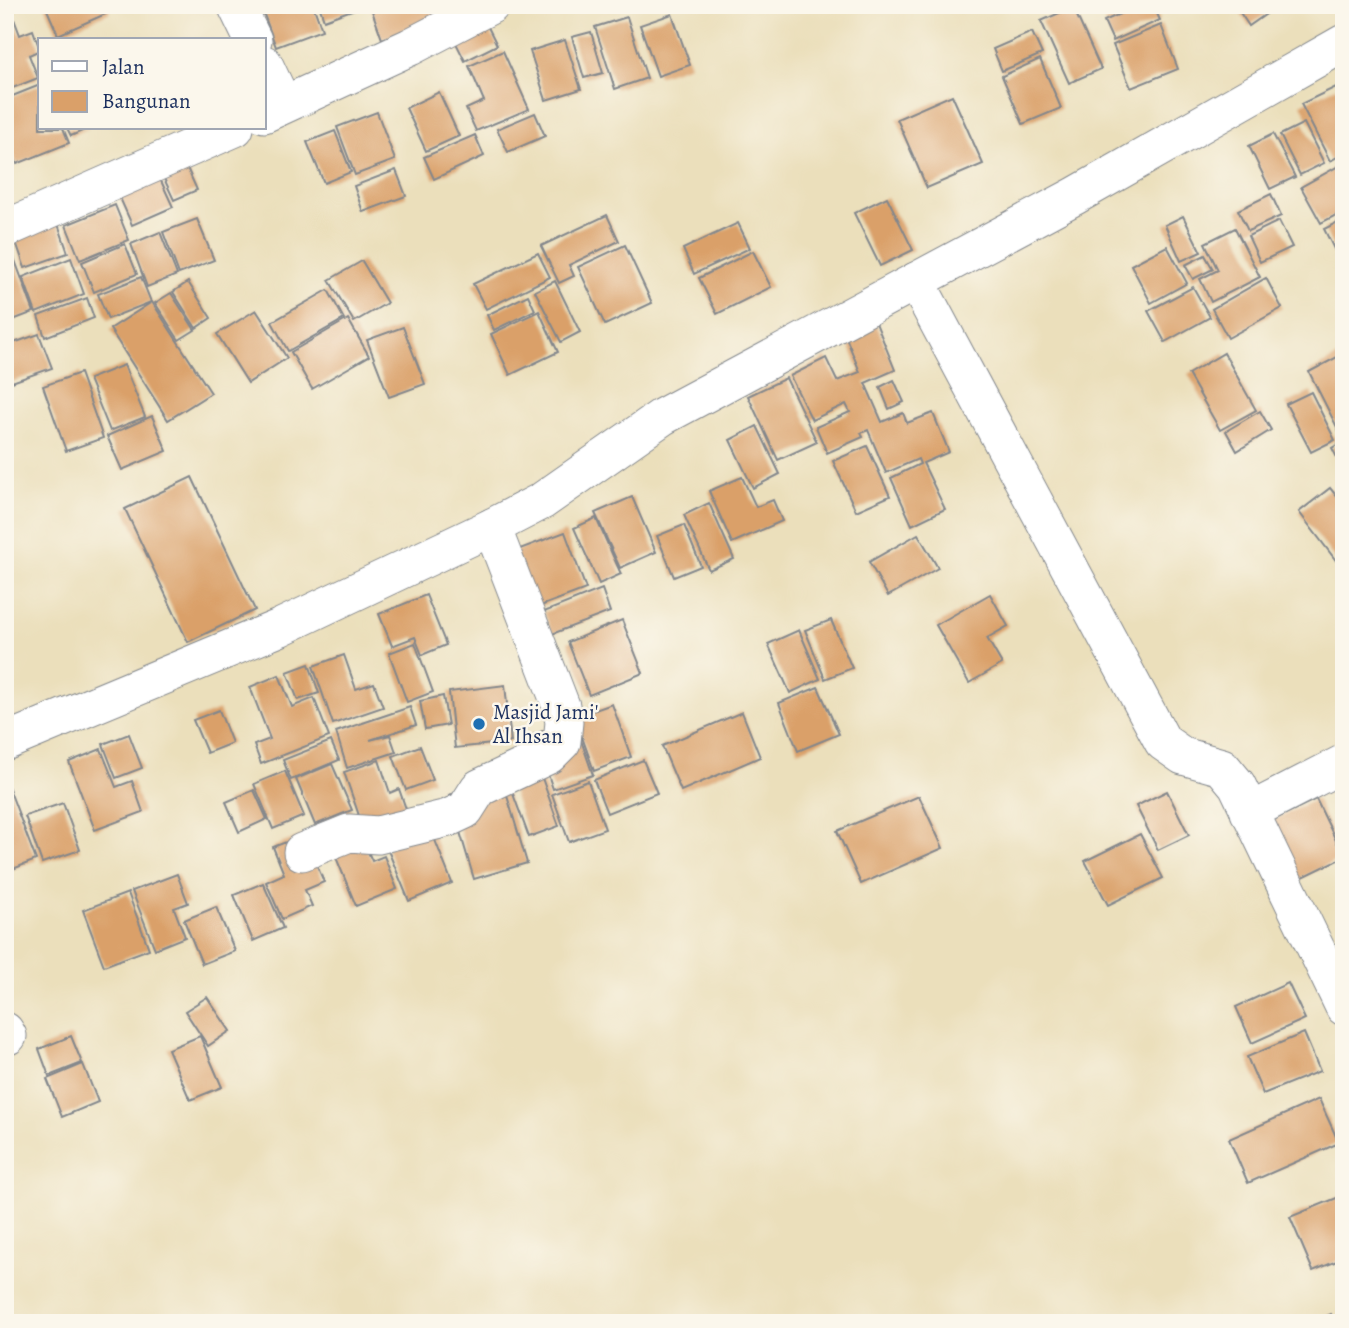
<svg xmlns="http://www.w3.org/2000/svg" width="1349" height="1328" font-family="Alegreya,serif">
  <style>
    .building { fill: #daa069 }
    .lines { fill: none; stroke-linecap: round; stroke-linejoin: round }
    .street-casing { stroke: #83878c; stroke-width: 39 }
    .street { stroke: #fff; stroke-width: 37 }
    .poi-dot { fill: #1f6fb2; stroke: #fbf7ec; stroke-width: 2.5 }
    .labels { text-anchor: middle; stroke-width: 5; stroke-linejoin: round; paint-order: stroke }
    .poi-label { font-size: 21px; fill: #1b2f5e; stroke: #fbf7ec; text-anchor: start }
  </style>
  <rect width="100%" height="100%" fill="#fbf7ec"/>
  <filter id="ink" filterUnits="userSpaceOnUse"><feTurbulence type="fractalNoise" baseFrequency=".0143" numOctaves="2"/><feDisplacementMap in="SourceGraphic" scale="14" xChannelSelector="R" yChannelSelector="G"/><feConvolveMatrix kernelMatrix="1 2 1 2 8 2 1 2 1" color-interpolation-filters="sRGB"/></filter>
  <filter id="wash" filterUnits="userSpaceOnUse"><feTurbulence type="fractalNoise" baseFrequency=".00686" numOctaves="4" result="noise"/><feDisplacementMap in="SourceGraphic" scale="28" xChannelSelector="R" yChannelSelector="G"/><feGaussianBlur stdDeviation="1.57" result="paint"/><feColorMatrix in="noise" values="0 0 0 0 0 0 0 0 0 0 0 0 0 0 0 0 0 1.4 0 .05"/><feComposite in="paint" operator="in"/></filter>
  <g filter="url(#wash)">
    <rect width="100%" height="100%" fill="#ebdfbb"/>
    <g id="blocks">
      <g class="building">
        <path d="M45,5H107L110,12L58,35Z"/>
        <path d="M274,5H313L322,30L276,47L262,9Z"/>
        <path d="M319,5H363V6L324,20Z"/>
        <path d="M370,5H442L446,15L382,39Z"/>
        <path d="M1140,5H1153L1160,20L1113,41L1104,21Z"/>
        <path d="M1235,5H1279L1249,26Z"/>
        <path d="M1073,7L1101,69L1069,83L1041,21Z"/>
        <path d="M11,11L20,35L33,30L40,50L29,55L38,78L5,91V14Z"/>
        <path d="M672,14L690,65L658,76L640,25Z"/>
        <path d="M483,17L497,45L465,61L451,33Z"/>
        <path d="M627,17L647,78L615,89L595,27Z"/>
        <path d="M1161,25L1178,69L1131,88L1113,45Z"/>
        <path d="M591,32L603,73L584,78L572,37Z"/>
        <path d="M1032,32L1042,54L1002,71L993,49Z"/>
        <path d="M565,40L581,89L546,100L530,51Z"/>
        <path d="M503,51L529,109L476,131L466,109L484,101L469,66Z"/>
        <path d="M1040,59L1061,108L1023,124L1002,76Z"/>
        <path d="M40,85V128H63L69,143L17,164L5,134V99Z"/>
        <path d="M1336,87L1344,102V153L1330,161L1301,104Z"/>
        <path d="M439,92L459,136L426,151L406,108Z"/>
        <path d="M952,95L983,164L927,188L897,119Z"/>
        <path d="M377,112L395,160L355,175L337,127Z"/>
        <path d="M535,113L545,136L508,152L497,129Z"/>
        <path d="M1304,123L1324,163L1300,175L1280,135Z"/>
        <path d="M67,128H89L71,136Z"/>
        <path d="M335,131L351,172L324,183L307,142Z"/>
        <path d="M1273,134L1295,177L1270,189L1249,146Z"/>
        <path d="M475,135L484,156L434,179L424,157Z"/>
        <path d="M183,159L197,190L174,200L160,170Z"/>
        <path d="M1344,163V211L1321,223L1301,187Z"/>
        <path d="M156,170L173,207L132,225L116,189Z"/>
        <path d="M396,170L406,196L363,212L354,186Z"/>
        <path d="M1271,194L1281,216L1248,231L1238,210Z"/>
        <path d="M887,197L913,250L880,266L854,213Z"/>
        <path d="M115,205L129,240L80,260L66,225Z"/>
        <path d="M607,215L619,241L569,265L574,276L559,283L541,246Z"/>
        <path d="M1183,216L1201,252L1181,261L1165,225Z"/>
        <path d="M197,219L214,260L179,274L163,232Z"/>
        <path d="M1344,219V257L1339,259L1324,229Z"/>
        <path d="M57,221L68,253L25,268L14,236Z"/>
        <path d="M1279,221L1292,247L1260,262L1248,236Z"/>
        <path d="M738,223L750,248L694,274L683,249Z"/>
        <path d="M1235,228L1260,277L1211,302L1200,279L1218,270L1205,243Z"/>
        <path d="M160,232L177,275L147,287L131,244Z"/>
        <path d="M125,244L137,274L94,292L82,262Z"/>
        <path d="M625,245L652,303L605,325L578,267Z"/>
        <path d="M1167,246L1187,283L1151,303L1131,265Z"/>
        <path d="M10,247L34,312L5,323V249Z"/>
        <path d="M753,251L771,287L717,314L699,278Z"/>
        <path d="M538,253L550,277L486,309L473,284Z"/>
        <path d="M1205,255L1213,269L1193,279L1185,265Z"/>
        <path d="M71,258L84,294L36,313L23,277Z"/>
        <path d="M362,261L387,303L354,322L329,280Z"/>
        <path d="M141,277L151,302L108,319L98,294Z"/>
        <path d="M1266,278L1282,308L1228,338L1212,309Z"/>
        <path d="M555,281L580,332L561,342L535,291Z"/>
        <path d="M188,282L211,318L196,328L173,292Z"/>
        <path d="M1193,287L1210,317L1165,342L1148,311Z"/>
        <path d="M328,290L344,319L288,351L272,322Z"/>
        <path d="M171,293L195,330L179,340L155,303Z"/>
        <path d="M528,295L535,310L494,330L487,315Z"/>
        <path d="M87,298L94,318L45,337L38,316Z"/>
        <path d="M152,302L211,393L168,420L110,329Z"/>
        <path d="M256,310L287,358L248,383L217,334Z"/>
        <path d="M539,311L558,352L510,375L491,334Z"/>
        <path d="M872,313L895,370L865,383L882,422L903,413L907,423L933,413L949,452L923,463L945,509L912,525L891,478L920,464L918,459L886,473L868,430L861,433L863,437L827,453L816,427L850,412L846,404L812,420L790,376L826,358L837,381L860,372L841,325Z"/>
        <path d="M348,319L369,356L312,389L291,352Z"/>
        <path d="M403,327L425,384L389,397L367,340Z"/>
        <path d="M39,334L52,368L12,382L5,363V346Z"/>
        <path d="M1224,353L1256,410L1220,430L1188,374Z"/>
        <path d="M1339,356L1344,365L1341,435L1309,372Z"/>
        <path d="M124,365L145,417L110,431L89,379Z"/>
        <path d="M80,373L103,438L66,451L43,386Z"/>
        <path d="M786,378L817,442L778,460L748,396Z"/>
        <path d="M894,380L904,402L889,409L880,387Z"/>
        <path d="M1311,392L1335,440L1311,452L1286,404Z"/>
        <path d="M1260,411L1271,430L1237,451L1226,431Z"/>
        <path d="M152,416L167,451L122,470L107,436Z"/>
        <path d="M757,426L780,474L753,488L730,440Z"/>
        <path d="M1344,441V471L1332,448Z"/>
        <path d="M867,446L890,496L856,511L833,461Z"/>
        <path d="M192,477L255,610L188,642L125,509Z"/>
        <path d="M742,477L756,507L773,500L782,521L732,543L709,491Z"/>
        <path d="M1330,488L1344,505V571L1299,512Z"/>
        <path d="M632,497L656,552L620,568L595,513Z"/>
        <path d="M709,503L734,559L709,570L684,515Z"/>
        <path d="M596,518L621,574L599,584L574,528Z"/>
        <path d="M684,525L701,566L674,577L657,536Z"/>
        <path d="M565,532L586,589L530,610L509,553Z"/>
        <path d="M918,534L938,568L888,596L869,562Z"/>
        <path d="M602,589L610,612L552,634L544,612Z"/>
        <path d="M990,594L1008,626L987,638L1002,664L969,683L936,625Z"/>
        <path d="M426,595L446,645L422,655L415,637L392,646L379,614Z"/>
        <path d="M622,620L643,673L589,695L568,642Z"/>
        <path d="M831,620L852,668L825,679L805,630Z"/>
        <path d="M799,630L820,679L790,693L768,644Z"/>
        <path d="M415,643L433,692L407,702L389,653Z"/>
        <path d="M344,655L356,689L374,683L383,707L333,724L313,666Z"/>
        <path d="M309,664L319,693L298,700L287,672Z"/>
        <path d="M279,675L292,707L314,698L329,737L261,764L254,745L270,739L250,687Z"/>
        <path d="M505,685L511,742L455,748L449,692Z"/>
        <path d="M818,687L839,734L798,751L779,703Z"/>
        <path d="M443,696L448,725L425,729L420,701Z"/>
        <path d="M612,704L631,757L594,771L575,717Z"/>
        <path d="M410,707L416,725L370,740L390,735L396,752L347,768L336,732Z"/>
        <path d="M219,710L232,743L207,753L193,720Z"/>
        <path d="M742,712L760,757L681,791L662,746Z"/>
        <path d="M574,720L593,775L553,789L534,734Z"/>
        <path d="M129,734L142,768L116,778L103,744Z"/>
        <path d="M331,741L339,760L291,780L283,760Z"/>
        <path d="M420,746L433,780L406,790L393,756Z"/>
        <path d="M101,749L116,787L132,781L143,812L95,830L69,762Z"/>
        <path d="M379,760L390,793L399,789L407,812L363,827L344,772Z"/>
        <path d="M643,760L657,793L607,813L594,780Z"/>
        <path d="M332,764L352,810L315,825L296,779Z"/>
        <path d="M537,764L559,826L529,837L506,775Z"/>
        <path d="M285,771L304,816L273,829L254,784Z"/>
        <path d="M5,778L36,860L5,872Z"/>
        <path d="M502,779L527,863L474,879L449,795Z"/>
        <path d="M588,781L605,829L569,842L552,794Z"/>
        <path d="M254,790L267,819L239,832L226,802Z"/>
        <path d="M1167,791L1189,835L1158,850L1136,806Z"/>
        <path d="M919,796L943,848L861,884L837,831Z"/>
        <path d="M1316,799L1344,857L1299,879L1269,822Z"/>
        <path d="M63,803L80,850L42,863L25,816Z"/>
        <path d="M431,830L452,883L409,901L387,848Z"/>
        <path d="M1140,834L1163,878L1108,905L1085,861Z"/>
        <path d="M304,835L324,882L305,890L312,906L282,919L266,882L284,874L273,847Z"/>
        <path d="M362,838L372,861L384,856L397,889L356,906L333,850Z"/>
        <path d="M177,874L188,903L174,908L185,937L155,949L132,891Z"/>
        <path d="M263,883L283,928L253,941L234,895Z"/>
        <path d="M128,893L149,949L104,966L83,910Z"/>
        <path d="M216,907L235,951L202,964L184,920Z"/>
        <path d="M1288,983L1305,1019L1252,1043L1236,1007Z"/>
        <path d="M207,997L230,1031L208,1046L185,1011Z"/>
        <path d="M1304,1033L1320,1071L1263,1094L1247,1057Z"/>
        <path d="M71,1036L82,1063L49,1076L39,1049Z"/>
        <path d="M200,1036L222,1087L190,1100L168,1049Z"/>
        <path d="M83,1064L98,1102L62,1117L47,1079Z"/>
        <path d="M1319,1099L1339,1143L1248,1183L1229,1139Z"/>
        <path d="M1344,1195V1258L1313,1271L1290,1217Z"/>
        <path d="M1331,1314L1335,1323H1311Z"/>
      </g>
    </g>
  </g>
  <g filter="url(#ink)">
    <use href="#blocks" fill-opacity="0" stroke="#83878c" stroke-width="2"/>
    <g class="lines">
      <g class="street-casing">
        <g id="street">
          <path d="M236,5L253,40"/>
          <path d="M264,64L283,104"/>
          <path d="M264,114L410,47L491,5"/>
          <path d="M5,229L235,128"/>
          <path d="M916,281L1163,742L1183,756L1222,767L1237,785L1344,1007"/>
          <path d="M5,742L279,628L492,527L542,501L662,417L1075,196L1344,43"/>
          <path d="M1249,812L1344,763"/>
          <path d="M302,852L349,833L378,835L448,818L465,810L479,788L549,755L562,742L564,722L561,706L492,527"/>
          <path d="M5,1031L8,1036"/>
        </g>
      </g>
      <use href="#street" class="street"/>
    </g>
  </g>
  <circle class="poi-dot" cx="479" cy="724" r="7"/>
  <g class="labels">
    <g class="poi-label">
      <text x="493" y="719">Masjid Jami'<tspan x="493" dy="24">Al Ihsan</tspan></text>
    </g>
  </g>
  <rect width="1349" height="1328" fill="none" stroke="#fbf7ec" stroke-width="28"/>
  <rect x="38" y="38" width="228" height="91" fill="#fbf7ec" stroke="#a1a7b3" stroke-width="2"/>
  <rect x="52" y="61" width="35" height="10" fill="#ffffff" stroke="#a1a7b3" stroke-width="2"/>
  <text x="102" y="74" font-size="21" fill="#1b2f5e">Jalan</text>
  <rect x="52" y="91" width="35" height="21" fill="#daa069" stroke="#a1a7b3" stroke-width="2"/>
  <text x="102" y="108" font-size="21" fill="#1b2f5e">Bangunan</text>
</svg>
